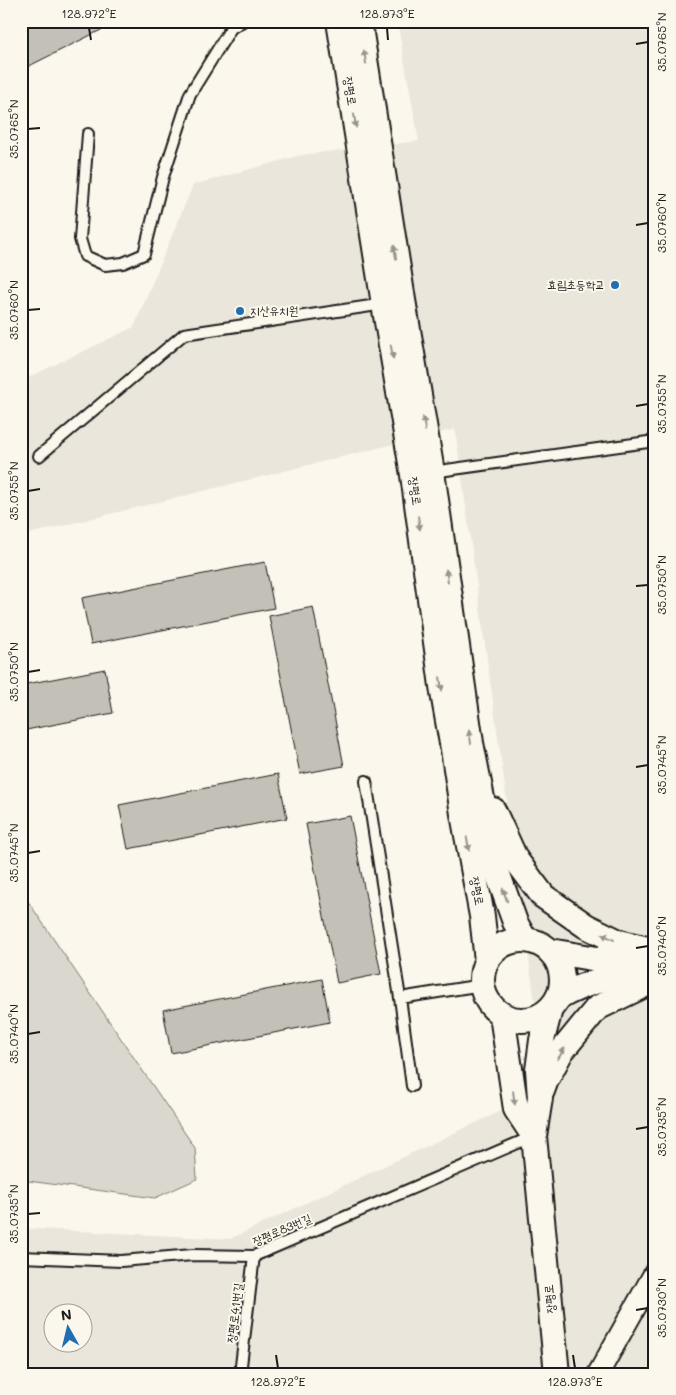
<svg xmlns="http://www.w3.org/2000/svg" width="676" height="1395" font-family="Mali,'Poor Story',sans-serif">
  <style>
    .built { fill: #eae6dc; fill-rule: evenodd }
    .green { fill: #dad7ce; stroke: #7b7a75 }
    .building { fill: #c3c0b8; stroke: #1c1c1c }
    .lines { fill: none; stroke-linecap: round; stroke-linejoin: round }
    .service-casing { stroke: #1c1c1c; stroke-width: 14 }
    .minor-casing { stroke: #1c1c1c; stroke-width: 24 }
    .tertiary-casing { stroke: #1c1c1c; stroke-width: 28 }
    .service { stroke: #fbf7ec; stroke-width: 10 }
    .minor { stroke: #fbf7ec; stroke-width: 20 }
    .tertiary { stroke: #fbf7ec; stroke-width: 24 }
    .oneway { fill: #97948e }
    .ticks { fill: none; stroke: #1c1c1c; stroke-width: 2 }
    .poi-dot { fill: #1f6fb2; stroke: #fbf7ec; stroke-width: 2 }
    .labels { text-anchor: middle; stroke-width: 4; stroke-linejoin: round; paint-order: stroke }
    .street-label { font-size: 12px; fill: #1c1c1c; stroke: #fbf7ec }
    .poi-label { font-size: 12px; fill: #1c1c1c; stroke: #fbf7ec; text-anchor: end }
    .neatline { fill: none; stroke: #1c1c1c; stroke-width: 2 }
    .ticks-label { font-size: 12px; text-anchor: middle; fill: #1c1c1c }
  </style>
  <rect width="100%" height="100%" fill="#fbf7ec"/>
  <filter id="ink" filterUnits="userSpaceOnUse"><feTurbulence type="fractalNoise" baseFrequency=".02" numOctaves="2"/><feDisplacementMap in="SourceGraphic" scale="10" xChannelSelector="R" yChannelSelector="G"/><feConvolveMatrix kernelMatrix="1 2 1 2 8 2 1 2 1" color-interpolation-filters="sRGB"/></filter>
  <g filter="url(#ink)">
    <path class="built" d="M397,21H655V1374H21V1228L230,1239L547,1089L455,429L21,536V381L134,327L193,185L301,155L419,141ZM52,1312H82V1342H52Z"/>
    <path class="green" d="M21,891L195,1148L197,1179L155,1198L21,1180Z"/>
    <g class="building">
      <path d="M32,21H119L21,70V27Z"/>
      <path d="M265,562L274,608L91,644L82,598Z"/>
      <path d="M313,607L344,766L300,774L269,616Z"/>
      <path d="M105,669L113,713L21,731V685Z"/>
      <path d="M278,774L287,818L128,849L119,805Z"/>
      <path d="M350,816L381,974L337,983L306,824Z"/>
      <path d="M322,979L330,1022L171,1053L163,1010Z"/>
    </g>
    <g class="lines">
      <g class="service-casing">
        <g id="service">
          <path d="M88,134L80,239L85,256L105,265L123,263L144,254L163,177L190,94L231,28L243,21"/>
          <path d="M39,456L184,334L384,304"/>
          <path d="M432,472L655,441"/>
          <path d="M366,781L400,998L412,1086"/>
          <path d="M400,998L482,985"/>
          <path d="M21,1257L121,1261L193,1255L254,1256L534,1136"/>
          <path d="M240,1374L254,1256"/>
        </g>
      </g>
      <g class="minor-casing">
        <path id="minor" d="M598,1374L655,1272"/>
      </g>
      <g class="tertiary-casing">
        <g id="tertiary">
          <path d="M339,21L384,304L413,475L443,693L453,749L463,814L482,916L487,961"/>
          <path d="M359,21L403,300L432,472L471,743L496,869L515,922L525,940"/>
          <path d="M493,810L516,860L543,896L586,926L619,942L655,951"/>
          <circle cx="522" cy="980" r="40"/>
          <path d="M550,951L597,959L646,956"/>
          <path d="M558,998C588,980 619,975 654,970"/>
          <path d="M550,1009L542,1040L538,1070L540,1098L534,1136L557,1374"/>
          <path d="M502,1015L516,1109L534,1136"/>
          <path d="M542,1091L546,1080L561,1052L597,1008L655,980"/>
        </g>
      </g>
      <use href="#service" class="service"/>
      <use href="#minor" class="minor"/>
      <use href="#tertiary" class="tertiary"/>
    </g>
    <defs><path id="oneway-solid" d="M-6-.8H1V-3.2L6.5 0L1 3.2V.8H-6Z" transform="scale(1.25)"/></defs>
    <g class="oneway">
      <use href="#oneway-solid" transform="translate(365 57) rotate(-99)"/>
      <use href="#oneway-solid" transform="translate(355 121) rotate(81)"/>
      <use href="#oneway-solid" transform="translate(395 252) rotate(-99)"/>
      <use href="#oneway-solid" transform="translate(392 352) rotate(80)"/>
      <use href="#oneway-solid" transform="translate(424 424) rotate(-100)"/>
      <use href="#oneway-solid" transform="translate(419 523) rotate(82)"/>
      <use href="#oneway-solid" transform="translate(447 576) rotate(-98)"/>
      <use href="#oneway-solid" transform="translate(441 684) rotate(82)"/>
      <use href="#oneway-solid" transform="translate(470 737) rotate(-99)"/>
      <use href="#oneway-solid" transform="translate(468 844) rotate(79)"/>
      <use href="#oneway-solid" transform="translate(505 895) rotate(-109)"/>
      <use href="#oneway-solid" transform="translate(608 937) rotate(-153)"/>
      <use href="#oneway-solid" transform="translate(561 1054) rotate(-58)"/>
      <use href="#oneway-solid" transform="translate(514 1098) rotate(82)"/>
    </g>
  </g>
  <path class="ticks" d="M89,28L91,40M387,28L388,40M636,44L648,42M28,129L40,128M636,225L648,223M28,310L40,309M636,406L648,404M28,491L40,489M636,586L648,585M28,672L40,670M636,767L648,765M28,853L40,851M636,948L648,946M28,1034L40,1032M636,1129L648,1127M28,1214L40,1213M636,1310L648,1308M276,1355L278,1368M573,1355L575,1368"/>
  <g class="poi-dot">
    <circle cx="615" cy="285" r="5"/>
    <circle cx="240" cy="311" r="5"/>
  </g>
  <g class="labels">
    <g class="street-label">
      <text transform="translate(350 91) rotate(81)" y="4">장평로</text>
      <text transform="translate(415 491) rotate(82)" y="4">장평로</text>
      <text transform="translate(477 891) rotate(79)" y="4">장평로</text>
      <text transform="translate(282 1230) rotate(-23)" y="4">장평로83번길</text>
      <text transform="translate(550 1299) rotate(-96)" y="4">장평로</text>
      <text transform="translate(235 1313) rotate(-83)" y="4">장평로41번길</text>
    </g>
    <g class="poi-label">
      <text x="605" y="289">효림초등학교</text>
      <text x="250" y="315" text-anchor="start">지산유치원</text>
    </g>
  </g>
  <rect width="676" height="1395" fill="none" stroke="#fbf7ec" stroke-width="55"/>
  <g transform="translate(68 1328) rotate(352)"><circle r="24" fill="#fbf7ec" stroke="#a29f99"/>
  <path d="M0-4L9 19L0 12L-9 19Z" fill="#1f6fb2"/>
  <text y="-8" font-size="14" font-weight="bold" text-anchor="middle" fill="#1c1c1c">N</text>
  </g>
  <rect x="28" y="28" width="620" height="1340" class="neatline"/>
  <g class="ticks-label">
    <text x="89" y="18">128.972°E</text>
    <text x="387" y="18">128.973°E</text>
    <text transform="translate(662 42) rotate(-90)" y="4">35.0765°N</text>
    <text transform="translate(14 129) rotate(-90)" y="4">35.0765°N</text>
    <text transform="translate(662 223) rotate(-90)" y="4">35.0760°N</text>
    <text transform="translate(14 310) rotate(-90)" y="4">35.0760°N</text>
    <text transform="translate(662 404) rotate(-90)" y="4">35.0755°N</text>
    <text transform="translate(14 491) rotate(-90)" y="4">35.0755°N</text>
    <text transform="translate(662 585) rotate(-90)" y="4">35.0750°N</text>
    <text transform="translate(14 672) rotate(-90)" y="4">35.0750°N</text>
    <text transform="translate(662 765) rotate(-90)" y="4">35.0745°N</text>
    <text transform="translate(14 853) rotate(-90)" y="4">35.0745°N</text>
    <text transform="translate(662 946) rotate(-90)" y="4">35.0740°N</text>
    <text transform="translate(14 1034) rotate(-90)" y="4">35.0740°N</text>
    <text transform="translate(662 1127) rotate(-90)" y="4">35.0735°N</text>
    <text transform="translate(14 1214) rotate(-90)" y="4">35.0735°N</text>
    <text transform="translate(662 1308) rotate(-90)" y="4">35.0730°N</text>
    <text x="278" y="1386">128.972°E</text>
    <text x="575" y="1386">128.973°E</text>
  </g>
</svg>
